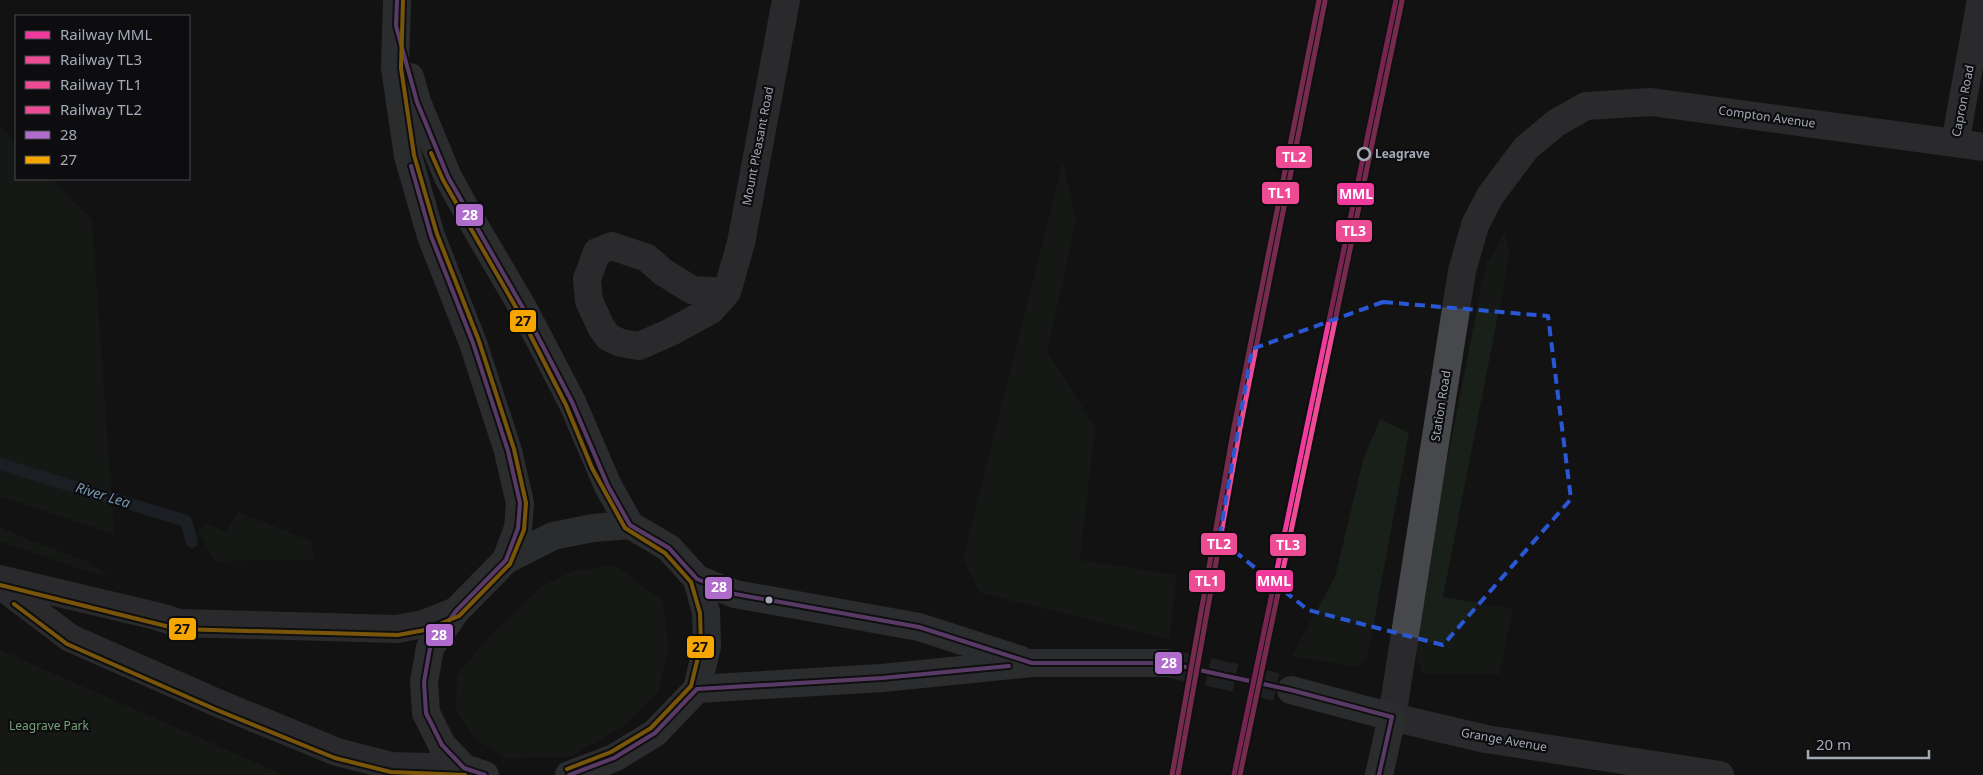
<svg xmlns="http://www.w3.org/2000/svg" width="1983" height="775" font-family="'Noto Sans',sans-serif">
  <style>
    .green { fill: #19201a }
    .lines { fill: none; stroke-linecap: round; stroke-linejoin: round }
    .stream { stroke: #262e35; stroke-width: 12 }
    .secondary-tunnel { stroke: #303133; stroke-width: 28; stroke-dasharray: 28 14; stroke-linecap: butt }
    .minor { stroke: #47484c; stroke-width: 28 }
    .tertiary { stroke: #47484c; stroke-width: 28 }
    .secondary { stroke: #4b4c50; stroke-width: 28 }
    .bus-1-casing { stroke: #0d0d0f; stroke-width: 8 }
    .bus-2-casing { stroke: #0d0d0f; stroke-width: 8 }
    .bus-1 { stroke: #b06ccc; stroke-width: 4 }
    .bus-2 { stroke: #f7a600; stroke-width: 4 }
    .rail-1-casing { stroke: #0d0d0f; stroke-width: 9 }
    .rail-2-casing { stroke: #0d0d0f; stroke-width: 9 }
    .rail-3-casing { stroke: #0d0d0f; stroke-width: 9 }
    .rail-4-casing { stroke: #0d0d0f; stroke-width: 9 }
    .rail-1 { stroke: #f13a9d; stroke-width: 5 }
    .rail-2 { stroke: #ee4b95; stroke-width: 5 }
    .rail-3 { stroke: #ee4b95; stroke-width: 5 }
    .rail-4 { stroke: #ee4b95; stroke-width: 5 }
    .marked { fill: none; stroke: #2a57d4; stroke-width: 4; stroke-dasharray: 10 6; stroke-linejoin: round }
    .stop-dot { fill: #0d0d0f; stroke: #a3a9b5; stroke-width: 2.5 }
    .bus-dot { fill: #a3a9b5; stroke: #0d0d0f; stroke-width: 2 }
    .labels { text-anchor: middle; stroke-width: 4.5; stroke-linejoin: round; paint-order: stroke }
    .street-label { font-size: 12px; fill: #a3a9b5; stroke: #0d0d0f }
    .stop-label { font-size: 12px; font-weight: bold; fill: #a3a9b5; stroke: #0d0d0f; text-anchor: start }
    .park-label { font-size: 12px; fill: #78a27a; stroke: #0d0d0f }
    .water-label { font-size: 14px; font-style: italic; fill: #7798b3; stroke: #0d0d0f }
    .line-badge { stroke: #0d0d0f; stroke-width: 2 }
    .badge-label { font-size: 14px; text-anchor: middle; font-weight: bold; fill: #fff }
    .pale-badge-label { font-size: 14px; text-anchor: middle; font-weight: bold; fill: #111 }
  </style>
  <rect width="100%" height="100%" fill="#131313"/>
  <g class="green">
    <path d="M0,126L16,142V179H52L92,220L114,534L0,496Z"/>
    <path d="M1063,162L1076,220L1047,352L1095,427L1080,560L1176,575L1170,639L980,593L963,559Z"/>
    <path d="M1504,233L1510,253L1443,597L1513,609L1499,674H1423L1411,642L1485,269Z"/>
    <path d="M1380,419L1409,433L1367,660L1356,667L1292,656L1335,577L1363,460Z"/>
    <path d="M238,512L311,541L314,560L215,561L198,532L206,523L226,532Z"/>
    <path d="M0,527L26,539L86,561L109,576L85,571L0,541Z"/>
    <path d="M615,565L662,601L669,646L658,692L622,727L570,757L505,758L473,737L456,709L457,676L486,640L542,586L573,571Z"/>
    <path d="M0,650L284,775H0Z"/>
  </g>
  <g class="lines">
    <path class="stream" d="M0,464L186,521L192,542"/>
    <path class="secondary-tunnel" d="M1167,663L1291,690"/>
    <g class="minor">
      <path d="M1955,143L1981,0"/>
      <path d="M727,292L692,290L663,272L647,258L612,246L597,252L587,279L589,301L601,327L608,337L621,343L639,346L671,332L711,310L727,292L741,243L786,0"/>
      <path d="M1392,717L1462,271L1475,225L1490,196L1526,148L1556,123L1586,106L1651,102L1983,147"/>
    </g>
    <g class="tertiary">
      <path d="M0,579L156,616L179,623L397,629L423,624L456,611"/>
      <path d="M0,585L70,638L220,704L337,752L392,766L464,768"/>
      <path d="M1392,717L1486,739L1720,775"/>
    </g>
    <g class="secondary">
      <path d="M397,0L395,68L408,156L431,236L473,343L508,451L520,503L518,528L506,560"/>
      <path d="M410,77L417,102L448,177L476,228L523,308L572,402L608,486L630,525"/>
      <path d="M697,579L735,594L919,627L1021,660"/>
      <path d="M697,689L882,678L1032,663H1167"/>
      <path d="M1291,690L1392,717L1379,775"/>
      <path d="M485,775L464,768L442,745L426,713L424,682L430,648L456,611L506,560L553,536L593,528L630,525L669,548L697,579L706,612L707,646L697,689L655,733L614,758L569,775"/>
    </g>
    <g class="bus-1-casing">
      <g id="bus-1">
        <path d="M397,0L396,26L417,102L448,177L523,308L572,402L608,486L630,525L669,548L697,579L735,594L919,627L1032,663H1167L1291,690L1392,717"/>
        <path d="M411,166L431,236L473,343L508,451L520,503L518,528L506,560L456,611L430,648L424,682L426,713L442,745L464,768L485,775"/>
        <path d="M569,775L614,758L655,733L697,689L882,678L1009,666"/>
        <path d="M1379,775L1392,717"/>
      </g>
    </g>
    <g class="bus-2-casing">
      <g id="bus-2">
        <path d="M431,153L443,180L518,311L566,405L592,468L625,528L665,553L691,582L700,613L701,645L691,686L651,728L611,752L567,769"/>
        <path d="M0,585L178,629L398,635L425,630L459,616L510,564L524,530L526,503L514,449L479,341L437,234L414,155L401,68L403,0"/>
        <path d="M14,604L67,644L217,710L335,758L391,772L465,775"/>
      </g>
    </g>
    <use href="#bus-1" class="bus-1"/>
    <use href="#bus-2" class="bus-2"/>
    <g class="rail-1-casing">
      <path id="rail-1" d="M1234,775L1396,0"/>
    </g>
    <g class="rail-2-casing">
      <path id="rail-2" d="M1240,775L1402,1"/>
    </g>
    <g class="rail-3-casing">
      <path id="rail-3" d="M1172,775L1234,427L1319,0"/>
    </g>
    <g class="rail-4-casing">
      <path id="rail-4" d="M1178,775L1240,428L1325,1"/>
    </g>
    <use href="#rail-1" class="rail-1"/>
    <use href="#rail-2" class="rail-2"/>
    <use href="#rail-3" class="rail-3"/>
    <use href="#rail-4" class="rail-4"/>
  </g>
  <path d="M0 0H1983V775H0ZM1383,302L1548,316L1571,499L1443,645L1308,610L1219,539L1252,349Z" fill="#131313" fill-opacity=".55" fill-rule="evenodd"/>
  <path class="marked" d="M1383,302L1548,316L1571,499L1443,645L1308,610L1219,539L1252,349Z"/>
  <circle class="stop-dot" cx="1364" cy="154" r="6"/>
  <circle class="bus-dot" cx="769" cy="600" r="4.5"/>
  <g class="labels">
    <g class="street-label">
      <text transform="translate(1963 101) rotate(-79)" y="4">Capron Road</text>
      <text transform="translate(1767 117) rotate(8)" y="4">Compton Avenue</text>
      <text transform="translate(758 146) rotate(-79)" y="4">Mount Pleasant Road</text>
      <text transform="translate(1441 406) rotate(-81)" y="4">Station Road</text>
      <text transform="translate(1504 740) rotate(10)" y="4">Grange Avenue</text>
    </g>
    <g class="stop-label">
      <text x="1375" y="158">Leagrave</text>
    </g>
    <g class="park-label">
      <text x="49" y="730">Leagrave Park</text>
    </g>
    <g class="water-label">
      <text transform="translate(103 495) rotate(17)" y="5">River Lea</text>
    </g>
  </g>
  <g class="line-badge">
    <rect x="1275" y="145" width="38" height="24" rx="5" fill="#ee4b95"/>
    <rect x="1261" y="181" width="39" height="24" rx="5" fill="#ee4b95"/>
    <rect x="1336" y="182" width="39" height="24" rx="5" fill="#f13a9d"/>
    <rect x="455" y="203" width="29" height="24" rx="5" fill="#b06ccc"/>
    <rect x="1335" y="219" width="38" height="24" rx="5" fill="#ee4b95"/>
    <rect x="509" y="309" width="28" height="24" rx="5" fill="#f7a600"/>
    <rect x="1200" y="532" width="38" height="24" rx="5" fill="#ee4b95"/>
    <rect x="1269" y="533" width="38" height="24" rx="5" fill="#ee4b95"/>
    <rect x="1188" y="569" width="38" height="24" rx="5" fill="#ee4b95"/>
    <rect x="1255" y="569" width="39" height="24" rx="5" fill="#f13a9d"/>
    <rect x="704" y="576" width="29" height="24" rx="5" fill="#b06ccc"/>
    <rect x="168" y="617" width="29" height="24" rx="5" fill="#f7a600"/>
    <rect x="425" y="623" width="29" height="24" rx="5" fill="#b06ccc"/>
    <rect x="686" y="635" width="29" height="24" rx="5" fill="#f7a600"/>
    <rect x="1154" y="651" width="29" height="24" rx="5" fill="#b06ccc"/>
  </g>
  <g class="badge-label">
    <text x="1294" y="162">TL2</text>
    <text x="1280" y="198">TL1</text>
    <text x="1356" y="199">MML</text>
    <text x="470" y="220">28</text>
    <text x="1354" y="236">TL3</text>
    <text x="1219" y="549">TL2</text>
    <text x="1288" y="550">TL3</text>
    <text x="1207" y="586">TL1</text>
    <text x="1274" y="586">MML</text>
    <text x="719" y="592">28</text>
    <text x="439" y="640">28</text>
    <text x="1169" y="668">28</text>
  </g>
  <g class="pale-badge-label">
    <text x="523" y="326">27</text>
    <text x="182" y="634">27</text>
    <text x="700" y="652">27</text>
  </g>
  <rect x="15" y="15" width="175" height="165" fill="#0d0d0f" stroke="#494b51"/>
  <rect x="25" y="31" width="25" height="8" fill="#f13a9d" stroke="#494b51"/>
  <text x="60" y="40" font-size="15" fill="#a3a9b5">Railway MML</text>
  <rect x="25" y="56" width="25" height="8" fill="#ee4b95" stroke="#494b51"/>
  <text x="60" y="65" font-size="15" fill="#a3a9b5">Railway TL3</text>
  <rect x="25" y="81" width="25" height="8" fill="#ee4b95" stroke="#494b51"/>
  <text x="60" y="90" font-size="15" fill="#a3a9b5">Railway TL1</text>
  <rect x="25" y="106" width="25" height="8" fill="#ee4b95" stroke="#494b51"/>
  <text x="60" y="115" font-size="15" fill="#a3a9b5">Railway TL2</text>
  <rect x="25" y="131" width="25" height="8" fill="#b06ccc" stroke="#494b51"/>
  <text x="60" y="140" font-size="15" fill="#a3a9b5">28</text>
  <rect x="25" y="156" width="25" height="8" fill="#f7a600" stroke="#494b51"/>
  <text x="60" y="165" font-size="15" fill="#a3a9b5">27</text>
  <path d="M1808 750v8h121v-8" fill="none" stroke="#a3a9b5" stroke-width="2.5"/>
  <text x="1816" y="750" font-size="15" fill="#a3a9b5" stroke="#0d0d0f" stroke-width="4" paint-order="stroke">20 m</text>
</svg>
